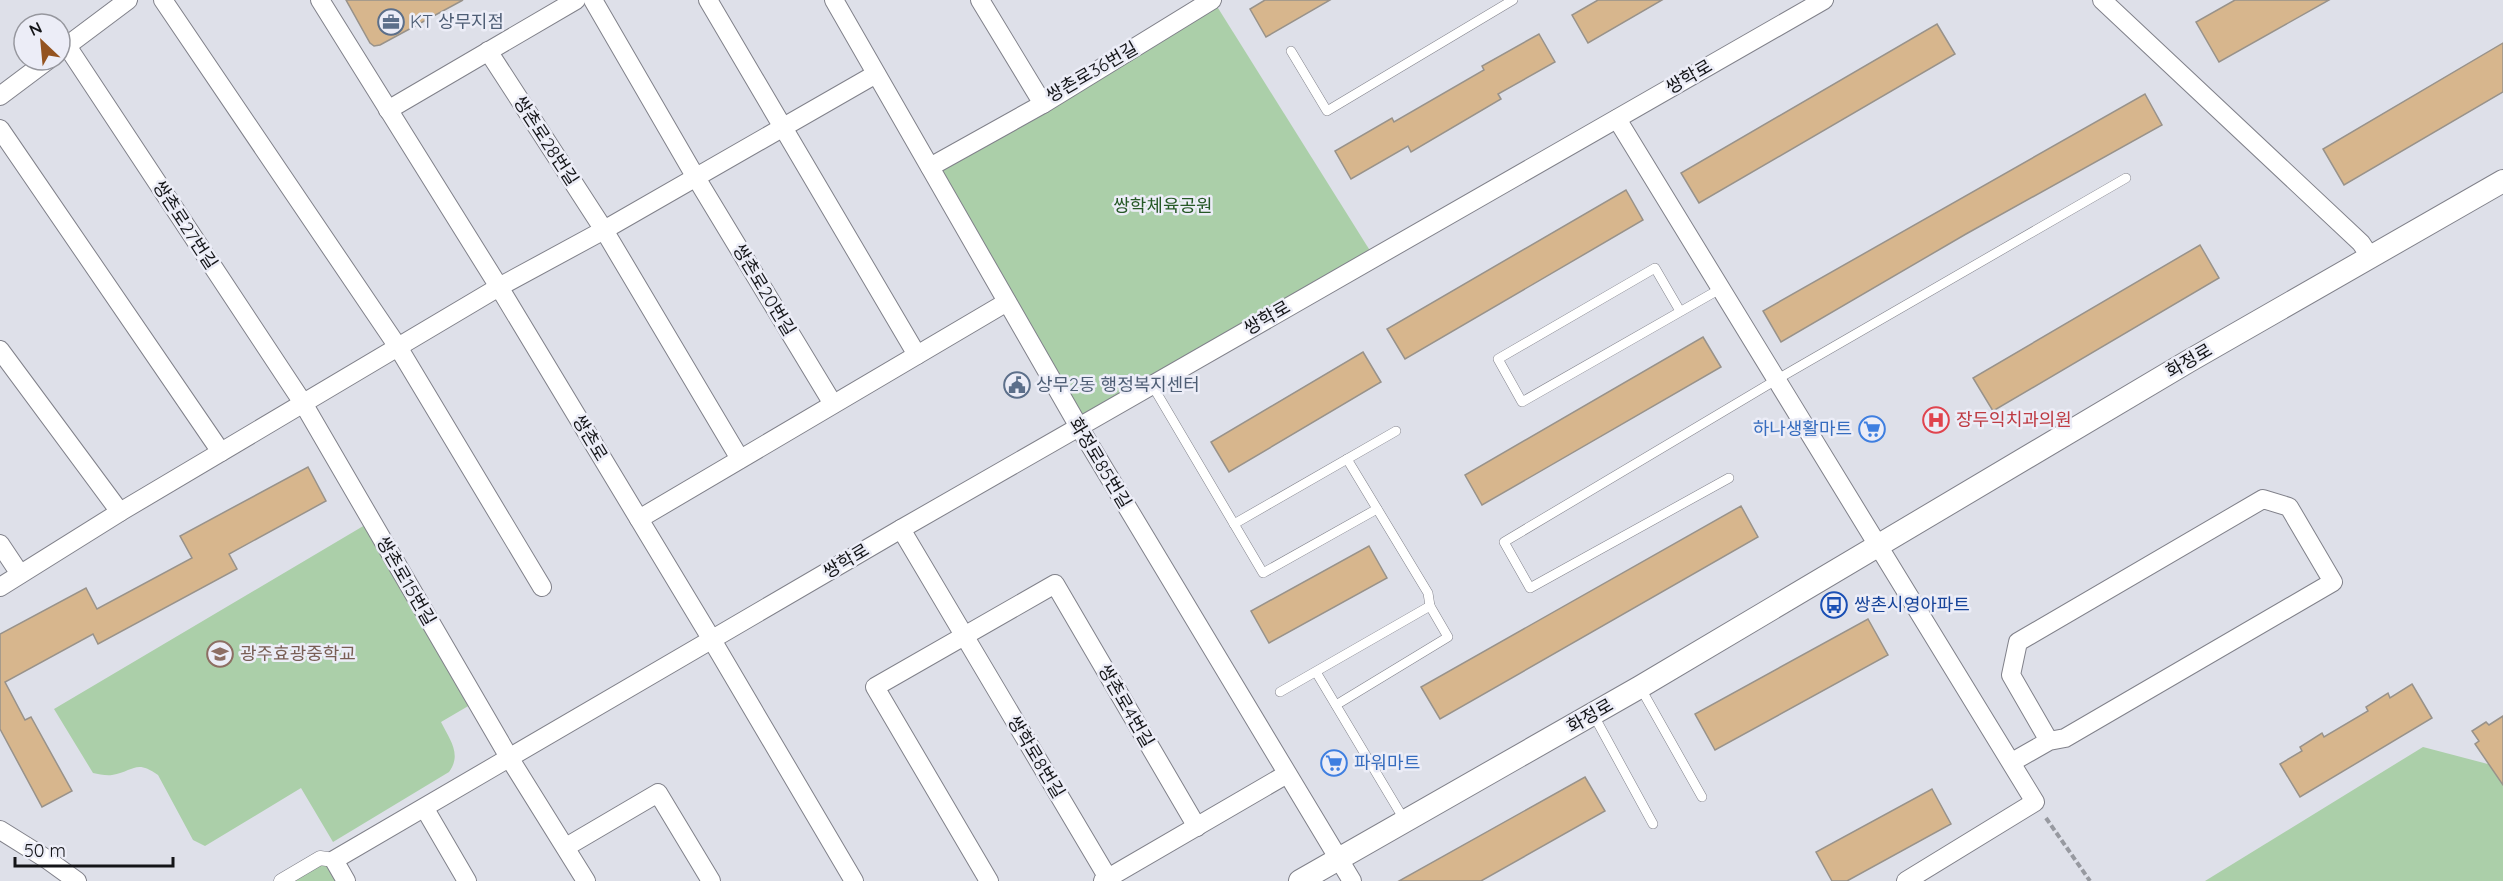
<svg xmlns="http://www.w3.org/2000/svg" width="2503" height="881" font-family="Quicksand,'Noto Sans KR',sans-serif">
  <style>
    .green { fill: #abcfa9 }
    .building { fill: #d7b68d; stroke: #98928a; stroke-width: 1.5 }
    .lines { fill: none; stroke-linecap: round; stroke-linejoin: round }
    .service-casing { stroke: #80818a; stroke-width: 10 }
    .pedestrian-casing { stroke: #80818a; stroke-width: 15 }
    .minor-casing { stroke: #80818a; stroke-width: 20 }
    .tertiary-casing { stroke: #80818a; stroke-width: 24 }
    .path { stroke: #9799a0; stroke-width: 4; stroke-dasharray: 6 3; stroke-linecap: butt }
    .service { stroke: #fff; stroke-width: 9 }
    .pedestrian { stroke: #fff; stroke-width: 14 }
    .minor { stroke: #fff; stroke-width: 18 }
    .tertiary { stroke: #fff; stroke-width: 22 }
    .labels { text-anchor: middle; stroke-width: 5; stroke-linejoin: round; paint-order: stroke }
    .service-label { font-size: 18px; fill: #4e5e75; stroke: #ecedf7; text-anchor: start }
    .street-label { font-size: 18px; fill: #141518; stroke: #ecedf7 }
    .park-label { font-size: 18px; fill: #255825; stroke: #ecedf7 }
    .health-label { font-size: 18px; fill: #be3a42; stroke: #ecedf7; text-anchor: start }
    .shop-label { font-size: 18px; fill: #366cbe; stroke: #ecedf7; text-anchor: end }
    .transit-label { font-size: 18px; fill: #164399; stroke: #ecedf7; text-anchor: start }
    .education-label { font-size: 18px; fill: #785e54; stroke: #ecedf7; text-anchor: start }
  </style>
  <rect width="100%" height="100%" fill="#dee0e9"/>
  <g class="green">
    <path d="M1213,0L1374,257L1079,427L930,167Z"/>
    <path d="M365,525L470,705L441,722C450,740 462,754 449,772L333,842L301,788L205,846L193,840L158,775C136,759 134,771 112,775C106,776 99,774 93,773L54,709Z"/>
    <path d="M2423,747L2503,768V881H2205Z"/>
    <path d="M325,863L336,881H290L318,864Z"/>
  </g>
  <g class="building">
    <path d="M346,0H463L380,45L374,46L370,43Z"/>
    <path d="M1265,0H1330L1266,37L1250,9Z"/>
    <path d="M1598,0H1662L1588,43L1572,15Z"/>
    <path d="M2235,0H2329L2219,62L2196,22Z"/>
    <path d="M1937,24L1955,54L1699,203L1681,173Z"/>
    <path d="M1539,34L1555,62L1498,94L1501,99L1411,152L1408,146L1351,179L1335,151L1392,118L1394,122L1484,70L1482,66Z"/>
    <path d="M2503,43V92L2344,185L2323,149Z"/>
    <path d="M2145,94L2162,125L1966,234L1781,342L1763,311Z"/>
    <path d="M1626,190L1643,220L1405,359L1387,329Z"/>
    <path d="M2200,245L2219,278L1993,411L1973,378Z"/>
    <path d="M1703,337L1721,367L1482,505L1465,475Z"/>
    <path d="M1363,352L1381,382L1229,472L1211,442Z"/>
    <path d="M308,467L326,501L229,554L237,569L98,644L93,634L5,682L25,720L31,717L72,791L42,807L0,729V634L86,588L97,609L192,558L180,536Z"/>
    <path d="M1741,506L1758,537L1440,719L1421,687Z"/>
    <path d="M1369,546L1387,578L1269,643L1251,611Z"/>
    <path d="M1868,619L1888,655L1715,750L1695,714Z"/>
    <path d="M2412,684L2432,718L2300,797L2280,764L2302,751L2300,747L2322,733L2324,737L2368,711L2366,707L2388,693L2390,698Z"/>
    <path d="M2503,716V785L2475,744L2479,741L2472,731L2486,722L2489,725Z"/>
    <path d="M1585,777L1605,811L1481,881H1399Z"/>
    <path d="M1932,789L1951,824L1847,881H1832L1816,852Z"/>
  </g>
  <g class="lines">
    <g class="service-casing">
      <g id="service">
        <path d="M1291,51L1327,111L1513,0"/>
        <path d="M1680,311L1655,268L1498,359L1522,402L1720,289"/>
        <path d="M1152,385L1263,573L1377,509"/>
        <path d="M1347,459L1428,593L1430,606"/>
        <path d="M1729,478L1530,588L1504,542L1776,380L2126,178"/>
        <path d="M1234,524L1396,431"/>
        <path d="M1316,672L1405,821"/>
        <path d="M1640,687L1702,797"/>
        <path d="M1280,692L1430,606L1448,637L1336,705"/>
        <path d="M1593,714L1653,824"/>
      </g>
    </g>
    <g class="pedestrian-casing">
      <path id="pedestrian" d="M281,881L320,858L334,860"/>
    </g>
    <g class="minor-casing">
      <g id="minor">
        <path d="M163,0L398,347L542,587"/>
        <path d="M320,0L499,287L712,640L854,881"/>
        <path d="M593,0L695,176L833,404"/>
        <path d="M708,0L917,355"/>
        <path d="M834,0L1079,427L1352,881"/>
        <path d="M980,0L1043,104"/>
        <path d="M2102,0L2361,243L2371,258"/>
        <path d="M67,46L303,403L510,759L586,881"/>
        <path d="M60,51L128,0"/>
        <path d="M488,51L604,230L740,459"/>
        <path d="M0,96L48,60"/>
        <path d="M388,110L576,0"/>
        <path d="M1617,119L2035,802L1906,881"/>
        <path d="M0,129L221,452"/>
        <path d="M930,167L1043,104L1212,0"/>
        <path d="M0,350L120,512"/>
        <path d="M639,519L1007,302"/>
        <path d="M901,529L1108,878"/>
        <path d="M0,544L20,574"/>
        <path d="M0,587L120,512L499,287L604,230L876,74"/>
        <path d="M2012,762L2049,741L2065,738L2333,582L2289,507L2263,499L2018,642L2011,675L2049,741"/>
        <path d="M425,809L467,881"/>
        <path d="M0,830L45,858L77,881"/>
        <path d="M566,847L658,793L711,881"/>
        <path d="M346,881L334,860L901,529L1824,0"/>
        <path d="M989,881L875,687L1055,584L1197,827"/>
        <path d="M1103,881L1287,774"/>
      </g>
    </g>
    <g class="tertiary-casing">
      <path id="tertiary" d="M1300,881L1640,687L2189,361L2503,181"/>
    </g>
    <path class="path" d="M2046,818L2090,881"/>
    <use href="#service" class="service"/>
    <use href="#pedestrian" class="pedestrian"/>
    <use href="#minor" class="minor"/>
    <use href="#tertiary" class="tertiary"/>
  </g>
  <defs>
    <g id="office-ring" transform="scale(1.35)"><circle r="9.5" fill="#ecedf7" stroke="#5c6f8a" stroke-width="1.5"/><path d="M-6-3h4V-5.5h4V-3h4V5H-6ZM-1-4.5V-3h2v-1.5ZM-6 0V1H6V0Z" fill="#5c6f8a"/></g>
    <g id="civic-ring" transform="scale(1.35)"><circle r="9.5" fill="#ecedf7" stroke="#5c6f8a" stroke-width="1.5"/><path d="M-.6-6.5H3V-4.5H.6V-3L4-1V1h2V6H-6V1h2V-1L-.6-3ZM-1.2 2.5V6h2.4V2.5Z" fill="#5c6f8a"/></g>
    <g id="hospital-ring" transform="scale(1.35)"><circle r="9.5" fill="#ecedf7" stroke="#e0444e" stroke-width="1.5"/><path d="M-5-5h3v3.5h4V-5h3V5h-3V1.5h-4V5h-3Z" fill="#e0444e"/></g>
    <g id="supermarket-ring" transform="scale(1.35)"><circle r="9.5" fill="#ecedf7" stroke="#3f7fe0" stroke-width="1.5"/><path d="M-6-5.5h2.5l.6 2H6L4.5 2H-2.5L-4.4-4H-6ZM-1.5 3.2a1.3 1.3 0 1 0 .1 0ZM3 3.2a1.3 1.3 0 1 0 .1 0Z" fill="#3f7fe0"/></g>
    <g id="bus-ring" transform="scale(1.35)"><circle r="9.5" fill="#ecedf7" stroke="#1a4fb4" stroke-width="1.5"/><path d="M-5-6H5V4H4V6H2V4H-2V6H-4V4H-5ZM-3.5-4V0h7V-4ZM-3.5 1.2v1.5H-2V1.2ZM2 1.2v1.5H3.5V1.2Z" fill="#1a4fb4"/></g>
    <g id="school-ring" transform="scale(1.35)"><circle r="9.5" fill="#ecedf7" stroke="#8d6e63" stroke-width="1.5"/><path d="M0-5L7-2L0 1L-7-2ZM-4 1L0 2.5L4 1V4Q0 6-4 4Z" fill="#8d6e63"/></g>
  </defs>
  <g fill-rule="evenodd">
    <use href="#office-ring" x="391" y="22"/>
    <use href="#civic-ring" x="1017" y="385"/>
    <use href="#hospital-ring" x="1936" y="420"/>
    <use href="#supermarket-ring" x="1872" y="429"/>
    <use href="#bus-ring" x="1834" y="605"/>
    <use href="#school-ring" x="220" y="654"/>
    <use href="#supermarket-ring" x="1334" y="763"/>
  </g>
  <g class="labels">
    <g class="service-label">
      <text x="410" y="28">KT 상무지점</text>
      <text x="1036" y="391">상무2동 행정복지센터</text>
    </g>
    <g class="street-label">
      <text transform="translate(1092 72) rotate(-30)" y="6">쌍촌로36번길</text>
      <text transform="translate(1689 77) rotate(-30)" y="6">쌍학로</text>
      <text transform="translate(546 141) rotate(57)" y="6">쌍촌로28번길</text>
      <text transform="translate(185 225) rotate(57)" y="6">쌍촌로27번길</text>
      <text transform="translate(764 290) rotate(59)" y="6">쌍촌로20번길</text>
      <text transform="translate(1267 318) rotate(-30)" y="6">쌍학로</text>
      <text transform="translate(2189 361) rotate(-30)" y="6">화정로</text>
      <text transform="translate(590 438) rotate(59)" y="6">쌍촌로</text>
      <text transform="translate(1100 463) rotate(59)" y="6">화정로85번길</text>
      <text transform="translate(846 561) rotate(-31)" y="6">쌍학로</text>
      <text transform="translate(406 581) rotate(60)" y="6">쌍촌로15번길</text>
      <text transform="translate(1126 706) rotate(60)" y="6">쌍촌로4번길</text>
      <text transform="translate(1590 716) rotate(-30)" y="6">화정로</text>
      <text transform="translate(1036 757) rotate(59)" y="6">쌍학로8번길</text>
    </g>
    <g class="park-label">
      <text x="1163" y="212">쌍학체육공원</text>
    </g>
    <g class="health-label">
      <text x="1956" y="426">장두익치과의원</text>
    </g>
    <g class="shop-label">
      <text x="1852" y="435">하나생활마트</text>
      <text x="1354" y="769" text-anchor="start">파워마트</text>
    </g>
    <g class="transit-label">
      <text x="1854" y="611">쌍촌시영아파트</text>
    </g>
    <g class="education-label">
      <text x="240" y="660">광주효광중학교</text>
    </g>
  </g>
  <g transform="translate(42 42) rotate(334)"><circle r="28" fill="#ecedf7" stroke="#96979e" stroke-width="1.5"/>
  <path d="M0-4.5L10 22L0 15L-10 22Z" fill="#94531f"/>
  <text y="-9" font-size="16" font-weight="bold" text-anchor="middle" fill="#141518">N</text>
  </g>
  <path d="M15 857v9h158v-9" fill="none" stroke="#141518" stroke-width="3"/>
  <text x="24" y="857" font-size="18" fill="#141518" stroke="#ecedf7" stroke-width="4.5" paint-order="stroke">50 m</text>
</svg>
